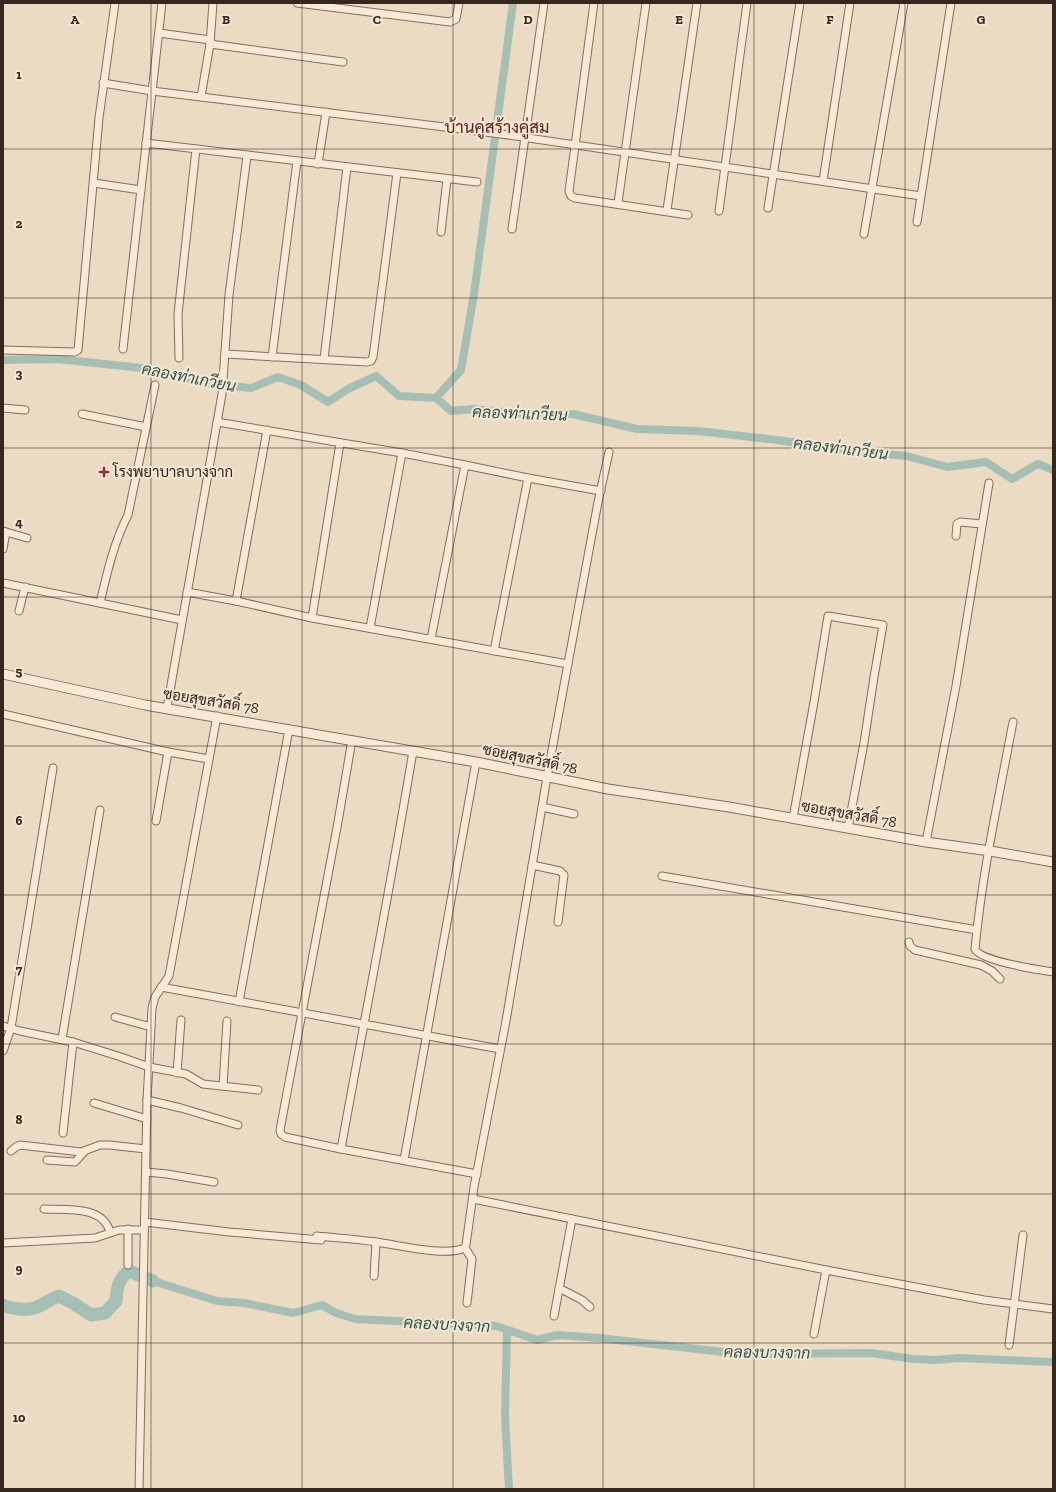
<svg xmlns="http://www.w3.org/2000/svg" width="1056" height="1492" font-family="'Zilla Slab',Sarabun,serif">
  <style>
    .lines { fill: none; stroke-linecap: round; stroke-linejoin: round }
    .canal { stroke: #a5bfb4; stroke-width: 8 }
    .river { stroke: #a5bfb4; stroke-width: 13 }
    .minor-casing { stroke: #856c5b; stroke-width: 9 }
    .tertiary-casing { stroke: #856c5b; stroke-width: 11 }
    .minor { stroke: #f7e9d6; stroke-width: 7 }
    .tertiary { stroke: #f7e9d6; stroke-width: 9 }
    .grid { fill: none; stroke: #35271e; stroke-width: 1; stroke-opacity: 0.55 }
    .poi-dot { fill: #902f3b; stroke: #f3e6d3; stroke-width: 1.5 }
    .labels { text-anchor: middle; stroke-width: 4; stroke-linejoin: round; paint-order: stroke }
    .poi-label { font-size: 15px; fill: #35271e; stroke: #f3e6d3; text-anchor: start }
    .street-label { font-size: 15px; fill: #35271e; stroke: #f3e6d3 }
    .water-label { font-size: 16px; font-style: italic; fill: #2e544d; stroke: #f3e6d3 }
    .quarter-label { font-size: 17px; fill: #602620; stroke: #f3e6d3 }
    .grid-label { font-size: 13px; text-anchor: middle; font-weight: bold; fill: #35271e; stroke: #f3e6d3; stroke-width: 4; stroke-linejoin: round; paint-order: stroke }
  </style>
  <rect width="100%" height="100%" fill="#ebdbc3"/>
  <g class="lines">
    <g class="canal">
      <path d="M3,360L57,359L142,368L213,384L251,388L278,377L301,385L328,402L348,389L376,376L399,396L436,398L451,411L473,409L523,414H573L637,429L698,431L777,440L862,452L907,456L947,467L986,462L1012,479L1038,464L1053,470"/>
      <path d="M436,398L461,370L474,294L513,3"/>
      <path d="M153,1281L217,1301L244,1303L293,1313L322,1305L336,1313L355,1319L496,1326L537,1340L557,1335L599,1338L742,1354L872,1353L913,1359L935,1360L959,1358L1053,1362"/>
      <path d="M507,1330L505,1417L509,1489"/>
    </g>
    <path class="river" d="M3,1305C10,1309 29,1311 37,1307C44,1304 51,1299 59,1296L73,1303L91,1315L105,1313L116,1301C117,1288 118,1279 129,1271L153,1281"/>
    <g class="minor-casing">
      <g id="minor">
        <path d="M297,3L450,22L456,19L459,3"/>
        <path d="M594,3L569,191L571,196L575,198L688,215"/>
        <path d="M159,33L210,40"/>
        <path d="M210,44L343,62"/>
        <path d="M103,83L152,91L501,134L921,196"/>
        <path d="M201,97L210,44L213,3"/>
        <path d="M146,143L477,182"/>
        <path d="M318,164L326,112"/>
        <path d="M823,181L850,3"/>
        <path d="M94,183L141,190"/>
        <path d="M618,203L646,3"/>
        <path d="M768,208L800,3"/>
        <path d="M667,210L697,3"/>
        <path d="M719,211L747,3"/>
        <path d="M917,222L951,3"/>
        <path d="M512,229L544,3"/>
        <path d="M441,232L447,179"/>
        <path d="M864,234L904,3"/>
        <path d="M123,349L162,3"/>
        <path d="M3,350L75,352L78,350L99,118L115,3"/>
        <path d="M225,354L367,362L371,361L373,357L397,173"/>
        <path d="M272,357L297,161"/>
        <path d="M179,358L178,314L196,149"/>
        <path d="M324,359L347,167"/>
        <path d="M3,408L25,410"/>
        <path d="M82,414L146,427"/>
        <path d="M217,422L402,453L465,465L528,478L601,491"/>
        <path d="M3,531L6,532L3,549"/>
        <path d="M6,532L27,538"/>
        <path d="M956,536L957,524L960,522L982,524"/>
        <path d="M3,583L182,620"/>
        <path d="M187,592L236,601L312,618L568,664"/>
        <path d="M236,601L267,430"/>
        <path d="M100,603C107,573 114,542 128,515L155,385"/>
        <path d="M19,611L25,587"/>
        <path d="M312,618L340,443"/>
        <path d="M370,628L402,453"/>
        <path d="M431,639L465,465"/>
        <path d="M494,651L528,478"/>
        <path d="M167,708L222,394L229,295L247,156"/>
        <path d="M3,714L168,752L209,759"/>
        <path d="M1013,722C999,797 982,873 975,949C980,961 1040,970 1053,972"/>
        <path d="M352,740L338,822L280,1130L281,1134L285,1137L341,1149L477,1174"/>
        <path d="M542,807L574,814"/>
        <path d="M793,818L814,702L828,616L883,625L874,677L864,743L848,828"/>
        <path d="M156,821L168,752"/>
        <path d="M926,842L956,686L989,483"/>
        <path d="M532,865L560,871L564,875L558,922"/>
        <path d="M662,876L977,930"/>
        <path d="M909,942L910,946L915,950L981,965L992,971L1000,979"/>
        <path d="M161,987L500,1049"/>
        <path d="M239,1002L289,729"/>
        <path d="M115,1017L151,1027"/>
        <path d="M3,1026L20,1031L73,1042L121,1057L149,1067L186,1074L203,1084L258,1090"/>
        <path d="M62,1039L100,810"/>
        <path d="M3,1051L11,1028L53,768"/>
        <path d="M177,1073L181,1020"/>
        <path d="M223,1086L227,1021"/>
        <path d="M147,1100L181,1108L238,1125"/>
        <path d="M94,1103L147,1119"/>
        <path d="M63,1133L73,1042"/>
        <path d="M341,1149C365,1016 391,884 413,751"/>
        <path d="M11,1151L16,1147L20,1145L81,1152L100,1145H109L146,1149"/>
        <path d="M47,1160L75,1162L85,1151"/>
        <path d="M404,1160L476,762"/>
        <path d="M146,1172L167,1174L214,1182"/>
        <path d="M473,1199L826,1270"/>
        <path d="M44,1209C65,1210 103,1205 110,1232"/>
        <path d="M145,1222L229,1232L321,1240"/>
        <path d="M317,1236C336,1238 356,1239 376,1242C399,1245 444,1257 465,1248L466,1245L474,1187L506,1021L547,777L598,502L609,452"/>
        <path d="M3,1243L95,1238L119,1230H144"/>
        <path d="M465,1248L472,1259L467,1303"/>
        <path d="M128,1265V1229"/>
        <path d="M374,1276L376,1242"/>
        <path d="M559,1288L582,1300L590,1307"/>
        <path d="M554,1316L572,1219"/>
        <path d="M814,1334L826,1270L984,1300L1053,1309"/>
        <path d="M1009,1345L1023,1235"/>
        <path d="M139,1489L147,1100L151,1027L152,1008L155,997L169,976L217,716"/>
      </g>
    </g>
    <g class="tertiary-casing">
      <path id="tertiary" d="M3,674L145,705L476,762L608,789L729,807L926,842L990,851L1053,862"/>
    </g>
    <use href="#minor" class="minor"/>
    <use href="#tertiary" class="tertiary"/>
  </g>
  <path class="grid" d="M151,3V1489M302,3V1489M453,3V1489M603,3V1489M754,3V1489M905,3V1489M3,149H1053M3,298H1053M3,448H1053M3,597H1053M3,746H1053M3,895H1053M3,1044H1053M3,1194H1053M3,1343H1053"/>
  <path class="poi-dot" d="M102 466h4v4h4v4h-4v4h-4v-4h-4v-4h4z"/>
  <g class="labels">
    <g class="poi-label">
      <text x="113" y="477">โรงพยาบาลบางจาก</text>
    </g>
    <g class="street-label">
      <text transform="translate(211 701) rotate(9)" y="5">ซอยสุขสวัสดิ์ 78</text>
      <text transform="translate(530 759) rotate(12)" y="5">ซอยสุขสวัสดิ์ 78</text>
      <text transform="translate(849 814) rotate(10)" y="5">ซอยสุขสวัสดิ์ 78</text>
    </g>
    <g class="water-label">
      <text transform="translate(189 377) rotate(11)" y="6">คลองท่าเกวียน</text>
      <text transform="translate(520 413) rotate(2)" y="6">คลองท่าเกวียน</text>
      <text transform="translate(841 448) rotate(7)" y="6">คลองท่าเกวียน</text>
      <text transform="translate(447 1324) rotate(3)" y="6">คลองบางจาก</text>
      <text transform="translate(767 1352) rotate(1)" y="6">คลองบางจาก</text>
    </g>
    <g class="quarter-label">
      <text x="497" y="133">บ้านคู่สร้างคู่สม</text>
    </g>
  </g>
  <g class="grid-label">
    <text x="75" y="24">A</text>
    <text x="226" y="24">B</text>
    <text x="377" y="24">C</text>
    <text x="528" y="24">D</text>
    <text x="679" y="24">E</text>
    <text x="830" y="24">F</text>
    <text x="981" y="24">G</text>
    <text x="19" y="79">1</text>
    <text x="19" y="228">2</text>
    <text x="19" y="378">3</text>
    <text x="19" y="527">4</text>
    <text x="19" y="676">5</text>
    <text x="19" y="825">6</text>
    <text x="19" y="974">7</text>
    <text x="19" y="1124">8</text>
    <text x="19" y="1273">9</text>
    <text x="19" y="1422">10</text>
  </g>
  <rect width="1056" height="1492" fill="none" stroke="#35271e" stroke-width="8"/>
</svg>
